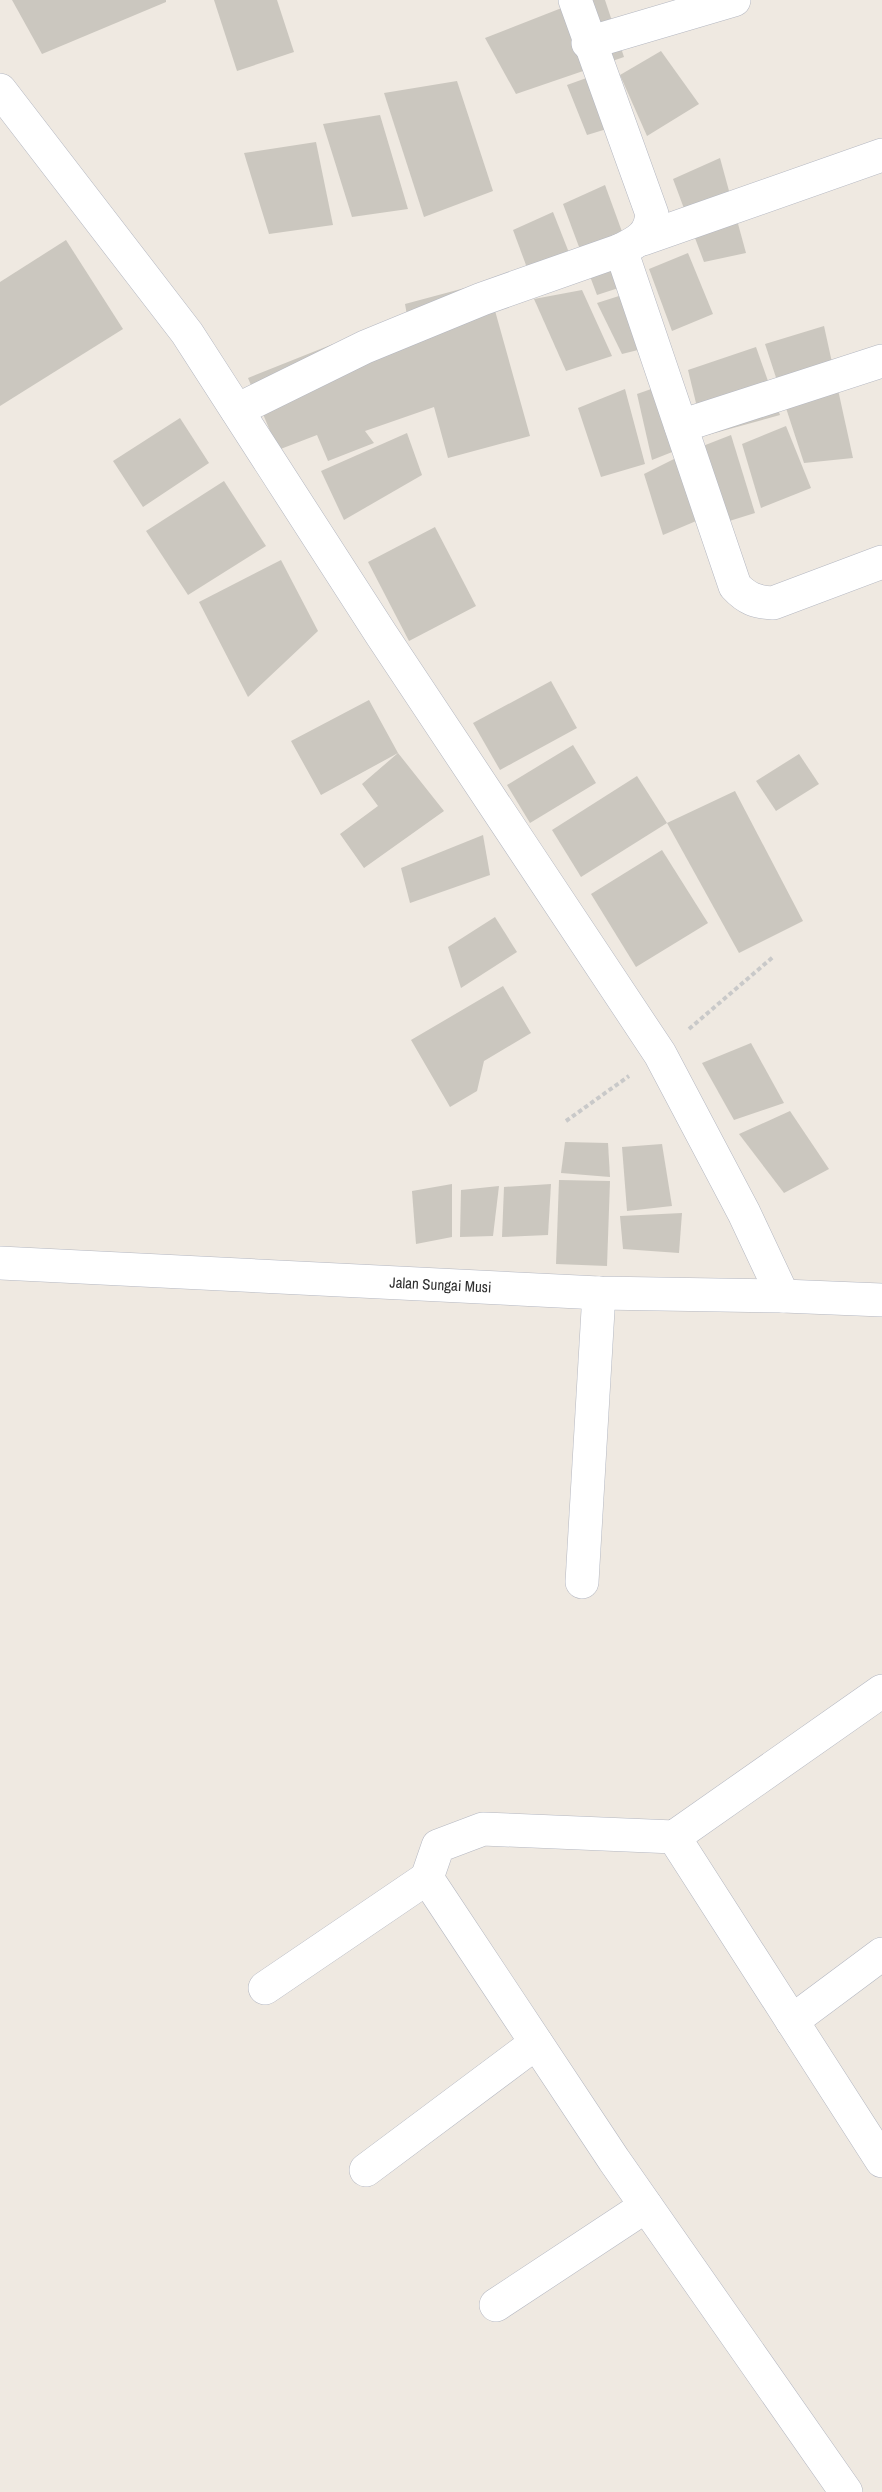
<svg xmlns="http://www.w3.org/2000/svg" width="882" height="2492" font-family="'Archivo Narrow',sans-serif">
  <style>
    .building { fill: #cbc7bf }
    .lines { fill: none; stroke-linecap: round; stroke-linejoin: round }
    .minor-casing { stroke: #b4b7c1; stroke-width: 34 }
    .path { stroke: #c9c9c9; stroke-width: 4; stroke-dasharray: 4.5 3; stroke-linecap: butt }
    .minor { stroke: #fff; stroke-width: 33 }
    .labels { text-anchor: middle; stroke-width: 6; stroke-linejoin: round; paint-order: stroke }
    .street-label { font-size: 15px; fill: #2e2e2e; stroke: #fff }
  </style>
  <rect width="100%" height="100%" fill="#efe9e1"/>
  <g class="building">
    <path d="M12,0H166V2L42,54Z"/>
    <path d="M214,0H277L294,52L237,71Z"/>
    <path d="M582,0H605L624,57L516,94L485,38Z"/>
    <path d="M661,51L699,104L647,136L620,75Z"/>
    <path d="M606,71L620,125L587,135L567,85Z"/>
    <path d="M457,81L493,191L424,217L384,93Z"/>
    <path d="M380,115L408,209L352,217L323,124Z"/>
    <path d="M316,142L333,225L269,234L244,153Z"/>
    <path d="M720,158L746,253L704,262L673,179Z"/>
    <path d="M605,185L640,281L597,295L563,204Z"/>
    <path d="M553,212L577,273L533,284L513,230Z"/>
    <path d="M66,240L123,329L0,406V282Z"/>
    <path d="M688,253L713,314L672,331L649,269Z"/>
    <path d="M487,282L530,436L448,458L434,407L365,431L374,443L328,461L317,435L278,450L248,378L333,344L342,366L412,343L405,304Z"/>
    <path d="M641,289L658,345L622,354L597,303Z"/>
    <path d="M582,290L612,356L566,371L534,299Z"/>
    <path d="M824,326L853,458L804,463L765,344Z"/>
    <path d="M756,347L780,415L704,436L688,370Z"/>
    <path d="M674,381L695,443L652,460L637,394Z"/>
    <path d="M625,389L645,464L601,477L578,408Z"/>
    <path d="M180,418L209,463L143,507L113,461Z"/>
    <path d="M786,426L811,488L761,508L742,444Z"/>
    <path d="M407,433L422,475L344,520L321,471Z"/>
    <path d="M731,435L755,513L723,523L690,451Z"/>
    <path d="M680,456L708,516L663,535L644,474Z"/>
    <path d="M224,481L266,546L188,595L146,531Z"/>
    <path d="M435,527L476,606L409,641L368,562Z"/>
    <path d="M281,560L318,631L248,697L199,602Z"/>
    <path d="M551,681L577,728L500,770L473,723Z"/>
    <path d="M369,700L398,753L444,811L364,868L340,834L378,806L362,784L398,753L321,795L291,741Z"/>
    <path d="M573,745L596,783L530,823L507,785Z"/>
    <path d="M799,754L819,784L776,811L756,781Z"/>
    <path d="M637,776L667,823L581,877L552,830Z"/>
    <path d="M735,791L803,921L739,953L667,823Z"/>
    <path d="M483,835L490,875L410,903L401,868Z"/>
    <path d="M662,850L708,923L636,967L591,894Z"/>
    <path d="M495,917L517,952L461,988L448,947Z"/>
    <path d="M503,986L531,1033L484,1061L477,1091L450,1107L411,1040Z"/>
    <path d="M751,1043L784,1103L734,1120L702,1063Z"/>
    <path d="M790,1111L829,1169L784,1193L739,1134Z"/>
    <path d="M565,1142L608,1143L610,1177L561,1173Z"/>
    <path d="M662,1144L672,1206L627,1211L622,1147Z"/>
    <path d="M559,1180L610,1181L607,1266L556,1264Z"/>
    <path d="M452,1184V1237L416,1244L412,1191Z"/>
    <path d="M551,1184L548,1235L502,1237L504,1187Z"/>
    <path d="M499,1186L493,1236L460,1237L461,1190Z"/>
    <path d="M682,1213L679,1253L623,1249L620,1216Z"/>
  </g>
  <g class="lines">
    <g class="minor-casing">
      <g id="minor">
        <path d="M588,43L734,0"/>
        <path d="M0,90L187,333L381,634L660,1054L744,1213L783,1296"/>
        <path d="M643,239L882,155"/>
        <path d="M621,250L735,586C747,599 756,602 773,603L882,562"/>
        <path d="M237,410L365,347L482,299L621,250C639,241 650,235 652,214L575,0"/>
        <path d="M681,426L882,361"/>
        <path id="s1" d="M0,1263L599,1293L783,1296L882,1300"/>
        <path d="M582,1582L599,1293"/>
        <path d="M674,1837L882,2161"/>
        <path d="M265,1988L427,1878"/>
        <path d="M792,2021L882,1954"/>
        <path d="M366,2170L536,2043"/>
        <path d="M496,2305L646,2206"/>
        <path d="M846,2492L614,2160L427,1878L438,1846L483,1829L674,1837L882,1691"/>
      </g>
    </g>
    <g class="path">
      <path d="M689,1029L773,957"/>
      <path d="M566,1121L629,1076"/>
    </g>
    <use href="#minor" class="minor"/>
  </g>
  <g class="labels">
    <g class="street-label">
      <text dy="5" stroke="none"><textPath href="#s1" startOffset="441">Jalan Sungai Musi</textPath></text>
    </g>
  </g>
</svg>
